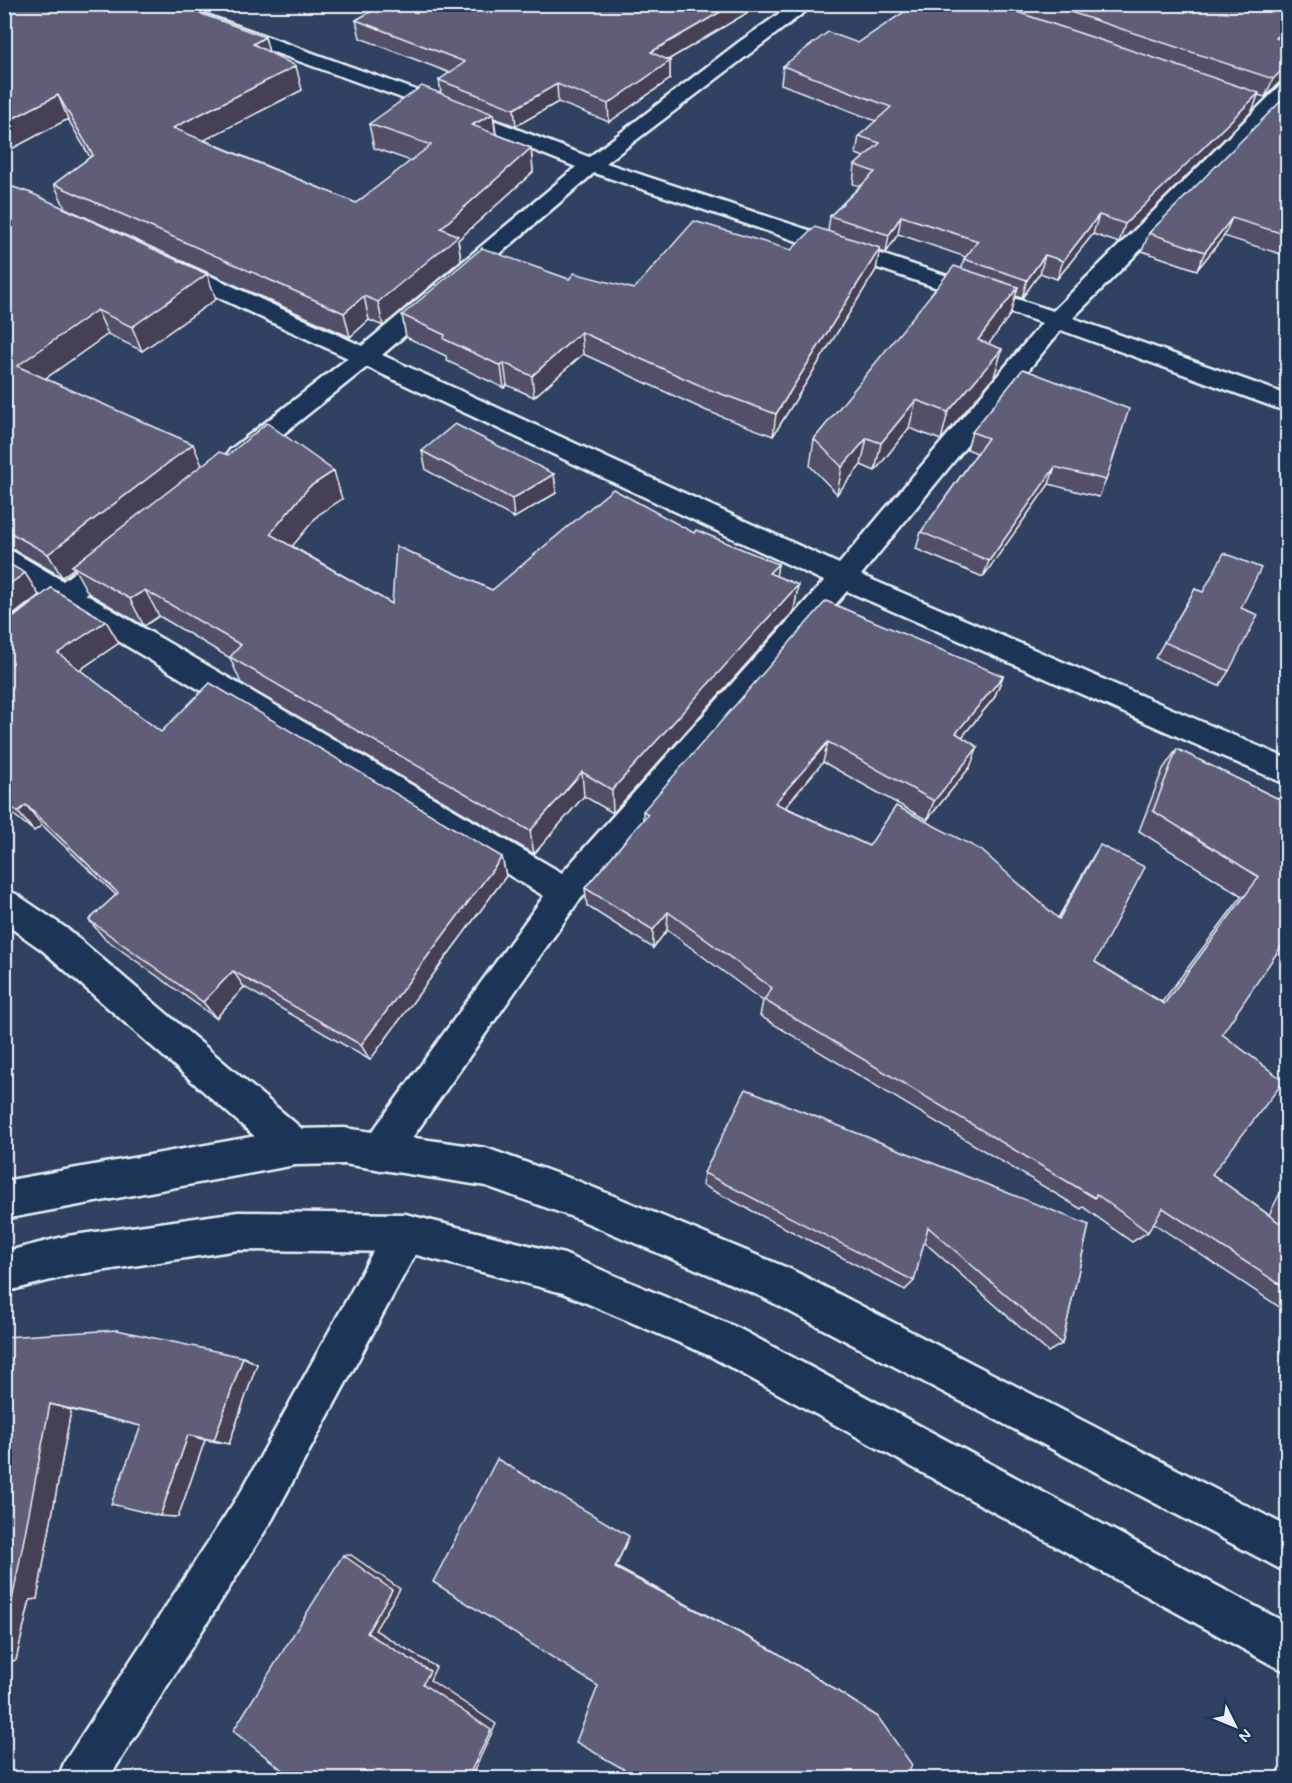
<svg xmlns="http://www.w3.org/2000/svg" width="1292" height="1783" font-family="Mynerve,sans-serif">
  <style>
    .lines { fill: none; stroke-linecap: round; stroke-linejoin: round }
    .street-casing { stroke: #e8f1f8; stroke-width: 5 }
    .secondary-casing { stroke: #e8f1f8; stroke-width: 5 }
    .street { fill: #1d3557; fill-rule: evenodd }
    .secondary { fill: #1d3557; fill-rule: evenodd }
    .wall { fill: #535068; stroke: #e8f1f8; stroke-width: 1.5 }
    .shaded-wall { fill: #444155; stroke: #e8f1f8; stroke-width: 1.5 }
    .building { fill: #615d79; stroke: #e8f1f8; stroke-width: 1.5 }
  </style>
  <rect width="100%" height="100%" fill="#314161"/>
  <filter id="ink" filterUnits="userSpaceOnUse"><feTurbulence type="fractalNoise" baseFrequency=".0167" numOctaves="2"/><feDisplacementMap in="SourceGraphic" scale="12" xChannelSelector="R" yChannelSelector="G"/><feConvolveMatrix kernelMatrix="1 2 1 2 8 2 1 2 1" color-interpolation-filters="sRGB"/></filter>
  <g filter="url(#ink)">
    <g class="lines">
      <g class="street-casing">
        <g id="street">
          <path d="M148,4H176L413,89L589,157L739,42L793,4H815L606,163L1053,311L1281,85L1288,83V101L1073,318L1288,395V412L1061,330L861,575L1288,759V785L847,591L578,902L393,1165L380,1170L367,1165L361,1152L367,1139L544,896L65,609L14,649L4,652V625L43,596L4,572V549L14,552L63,581L107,547L117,544L127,547L131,554L127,561L85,594L562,873L824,581L367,367L248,462L239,465L230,462L226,456L230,450L348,358L164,272L161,267L164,262L172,260L180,262L362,346L576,167L399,97L151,8ZM594,173L1042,323L839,564L382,355Z"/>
          <path d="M4,890L16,894L66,928L308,1134L314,1147L308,1160L295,1165L282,1160L42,950L4,923Z"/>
          <path d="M405,1214L419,1219L424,1233L419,1247L272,1520L109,1778H58L65,1761L242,1490L391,1219Z"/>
        </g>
      </g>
      <g class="secondary-casing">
        <g id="secondary">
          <path d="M344,1128L486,1148L580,1182L790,1269L1288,1527V1573L762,1297L578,1219L486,1186L344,1164L295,1165L4,1219V1181L295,1129Z"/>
          <path d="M238,1212L405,1214L564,1254L738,1328L1288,1624V1672L1272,1665L710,1356L563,1293L405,1252L238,1250L67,1276L4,1292V1252L67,1236Z"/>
        </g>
      </g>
      <use href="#street" class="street"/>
      <use href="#secondary" class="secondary"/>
    </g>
    <g class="wall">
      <path d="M4,4L265,37L269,53L302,90L204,140L356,203L411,161L374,148L369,124L441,93L439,80L450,73L360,38L356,20L374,10L365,4H762L668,60L670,61V79L609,122L558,102L516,126L494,118L496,134L531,148L533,172L458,240L461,260L383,326L369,320L350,337L65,208L54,184L90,157L68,119L4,153Z"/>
      <path d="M916,4H1287L1285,41L1279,83L1265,97L1258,95L1252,111L1119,243L1093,234L1057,279L1040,273L1022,298L1015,296L1010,315L988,344L1002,349L994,377L941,440L909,428L875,471L861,465L837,494L810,466L814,439L962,268L964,259L966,257L898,234L886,253L879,251L876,270L773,436L707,411L583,354L534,397L507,385L504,388L447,361L446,356L406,337L402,315L569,279L634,289L791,250L828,231L830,216L860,186L853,184L855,165L864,157L856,154L859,136L876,121L781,84L783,66L858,43Z"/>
      <path d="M1287,102V256L1224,236L1197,270L1142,251L1149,233Z"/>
      <path d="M4,184L216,299L142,351L108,334L45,379L202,465L342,499L318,515L292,546L392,604L492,590L694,533L778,564L776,576L798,585L794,611L613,813L584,796L534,854L241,683L230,658L159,616L144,626L88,593L74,568L62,577L15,550L4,548Z"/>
      <path d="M972,432L1106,480L1099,497L1049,484L983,577L916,549L921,532L977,453L967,449Z"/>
      <path d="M422,451L554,474L556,493L514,518L426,470Z"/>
      <path d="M1195,589L1241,608L1229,671L1219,686L1155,658Z"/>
      <path d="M4,625L119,643L80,670L161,732L502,857L506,876L370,1060L244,987L216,1018L104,938L89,920L116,895L42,825L34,831L4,807Z"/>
      <path d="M1003,676L994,698L962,737L970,767L927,820L823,762L785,807L869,846L1058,918L1088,865L1100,845L1095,962L1162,1002L1242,896L1139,831L1163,769L1177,749L1287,803L1222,1034L1212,1174L1269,1215L1287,1179V1312L1153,1223L1148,1232L1132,1242L1083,1207L1081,1209L760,1016L763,1001L667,930L653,948L587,906L585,888L643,820V811Z"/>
      <path d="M704,1173L1089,1225L1062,1344L1048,1352L924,1242L914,1281L905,1290L702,1185Z"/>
      <path d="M4,1337L243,1357L257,1364L229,1444L205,1440L178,1517L160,1516L141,1426L71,1410L37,1599L30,1600L16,1660L11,1661L4,1685Z"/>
    </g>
    <g class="shaded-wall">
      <path d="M734,4H762L651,70V52Z"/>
      <path d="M1287,27V39L1268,56L1276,38Z"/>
      <path d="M265,37L271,61L253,44Z"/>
      <path d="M670,61V79L609,122L608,104Z"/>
      <path d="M1287,65V82L1279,83L1265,97L1273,79Z"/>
      <path d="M296,66L302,90L181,152L173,128Z"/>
      <path d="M557,84L558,102L516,126L514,109Z"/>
      <path d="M1259,93L1252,111L1119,243L1125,224Z"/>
      <path d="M58,95L68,119L4,153V123Z"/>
      <path d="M493,114L496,138L472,125Z"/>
      <path d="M531,148L533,172L458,240L461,260L383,326L378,302L441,228Z"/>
      <path d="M1099,215L1093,234L1057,279L1063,261Z"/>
      <path d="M901,216L898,234L886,253L889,235Z"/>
      <path d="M1232,218L1224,236L1197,270L1205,252Z"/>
      <path d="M880,248L876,270L773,436L776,414Z"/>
      <path d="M1045,255L1040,273L1022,298L1027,280Z"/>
      <path d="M207,274L216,299L142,351L132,327Z"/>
      <path d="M1018,287L1010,315L971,368L978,340Z"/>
      <path d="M364,296L369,320L350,337L344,313Z"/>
      <path d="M97,310L108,334L29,390L17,366Z"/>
      <path d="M581,332L583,354L534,397L532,376Z"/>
      <path d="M1002,349L994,377L941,440L948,412Z"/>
      <path d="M504,363L507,385L504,388L501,366Z"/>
      <path d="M916,400L909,428L875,471L881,443Z"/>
      <path d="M867,438L861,465L837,494L842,467Z"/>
      <path d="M193,444L203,468L72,566L74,568L62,577L48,554Z"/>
      <path d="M1055,467L1049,484L983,577L989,561Z"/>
      <path d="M334,471L342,499L318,515L280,561L270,534L309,487Z"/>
      <path d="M554,474L556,493L514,518L512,499Z"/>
      <path d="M778,564L774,590L769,573Z"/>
      <path d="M25,573L39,595L4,622V588Z"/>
      <path d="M798,585L794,611L613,813L612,790Z"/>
      <path d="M145,590L159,616L144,626L130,599Z"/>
      <path d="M106,621L119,643L72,675L58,653Z"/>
      <path d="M1003,676L994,698L948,754L956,733Z"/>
      <path d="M828,742L823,762L772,823L775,803Z"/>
      <path d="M978,747L970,767L927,820L934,801Z"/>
      <path d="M582,772L584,796L534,854L530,831Z"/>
      <path d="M26,805L42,825L34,831L18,812Z"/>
      <path d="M502,857L506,876L370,1060L361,1045Z"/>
      <path d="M668,912L667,930L653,948V930Z"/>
      <path d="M233,971L244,987L216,1018L203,1002Z"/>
      <path d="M243,1357L257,1364L229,1444L214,1440Z"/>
      <path d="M50,1404L71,1410L37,1599L30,1600L16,1660L11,1661L4,1685V1606Z"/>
      <path d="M188,1435L205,1440L178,1517L160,1516Z"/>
      <path d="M629,1536L616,1567L771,1649L878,1717L615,1568Z"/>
      <path d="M343,1555H351L400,1589L375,1630L436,1667L430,1680L496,1724L470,1779H467L423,1684L367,1633Z"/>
    </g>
    <g class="building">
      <path d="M4,4H174L265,37L253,44L296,66L173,128L356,203L431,145L369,124L422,86L493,114L472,125L531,148L441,228L458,236L378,302L364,296L344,313L54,184L93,155L58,95L4,123Z"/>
      <path d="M384,4H734L651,52L670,61L608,104L557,84L514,109L439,80L465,62L356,20Z"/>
      <path d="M916,4H993L1259,93L1125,224L1099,215L1063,261L1045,255L1027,280L964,259L978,241L901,216L889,235L830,216L875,172L855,165L880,143L859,136L891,107L783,66L828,32L858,43Z"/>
      <path d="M1046,4H1287V27L1276,38L1287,42V65L1273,79Z"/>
      <path d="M1282,100L1287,102V235L1232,218L1205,252L1149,233Z"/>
      <path d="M4,184L31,193L207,274L132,327L97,310L17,366L193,444L48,554L4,529Z"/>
      <path d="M694,221L791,250L815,227L880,248L776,414L708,389L581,332L532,376L504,363L501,366L444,339L445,335L402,315L482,248L569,279L574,273L634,289Z"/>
      <path d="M954,266L1018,287L978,340L1002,349L948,412L916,400L881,443L867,438L842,467L814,439Z"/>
      <path d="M1023,369L1129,409L1106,480L1055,467L989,561L921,532L988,438L972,432Z"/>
      <path d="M267,423L334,471L309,487L270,534L392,604L396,546L492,590L613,489L694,533L696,530L778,564L769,573L798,585L612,790L582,772L530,831L230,657L241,645L145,590L130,599L72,566L219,452L228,455Z"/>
      <path d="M455,424L554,474L512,499L422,451Z"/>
      <path d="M1224,553L1261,568L1241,608L1258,615L1229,671L1164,642L1195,589L1203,592Z"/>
      <path d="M4,561L25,573L4,588Z"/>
      <path d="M51,588L106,621L58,653L161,732L210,683L502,857L361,1045L233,971L203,1002L89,920L118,893L26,805L18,812L4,801V625Z"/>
      <path d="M826,601L1003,676L956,733L978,747L934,801L828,742L775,803L869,846L896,806L981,850L1059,919L1100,845L1145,867L1095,962L1164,1004L1259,877L1153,811L1177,749L1287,803V938L1222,1034L1284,1081L1212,1174L1280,1223L1287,1208V1289L1163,1208L1148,1232L1096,1194L1095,1198L764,1000L772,988L668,912L653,930L585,888L648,814L643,811Z"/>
      <path d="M746,1089L1089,1225L1062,1344L928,1227L914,1281L704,1173Z"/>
      <path d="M117,1330L243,1357L214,1440L188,1435L160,1516L111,1504L141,1426L50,1404L12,1601H6L4,1606V1337Z"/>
      <path d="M497,1459L629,1536L615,1568L776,1652L878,1717L912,1765L906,1779H641L576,1742L598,1686L433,1582Z"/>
      <path d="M343,1555L392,1590L367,1633L430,1671L423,1684L491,1730L467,1779H294L233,1731Z"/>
    </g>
  </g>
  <rect width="1292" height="1783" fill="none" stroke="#1d3557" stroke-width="24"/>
  <rect x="12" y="12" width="1268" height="1759" fill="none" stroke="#e8f1f8" stroke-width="2" filter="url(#ink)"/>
  <g transform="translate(1235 1726) rotate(133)" stroke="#1d3557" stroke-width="4.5" paint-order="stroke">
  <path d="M0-4.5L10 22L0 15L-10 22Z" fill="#e8f1f8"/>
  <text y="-9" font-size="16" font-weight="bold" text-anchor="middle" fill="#e8f1f8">N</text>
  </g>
</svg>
